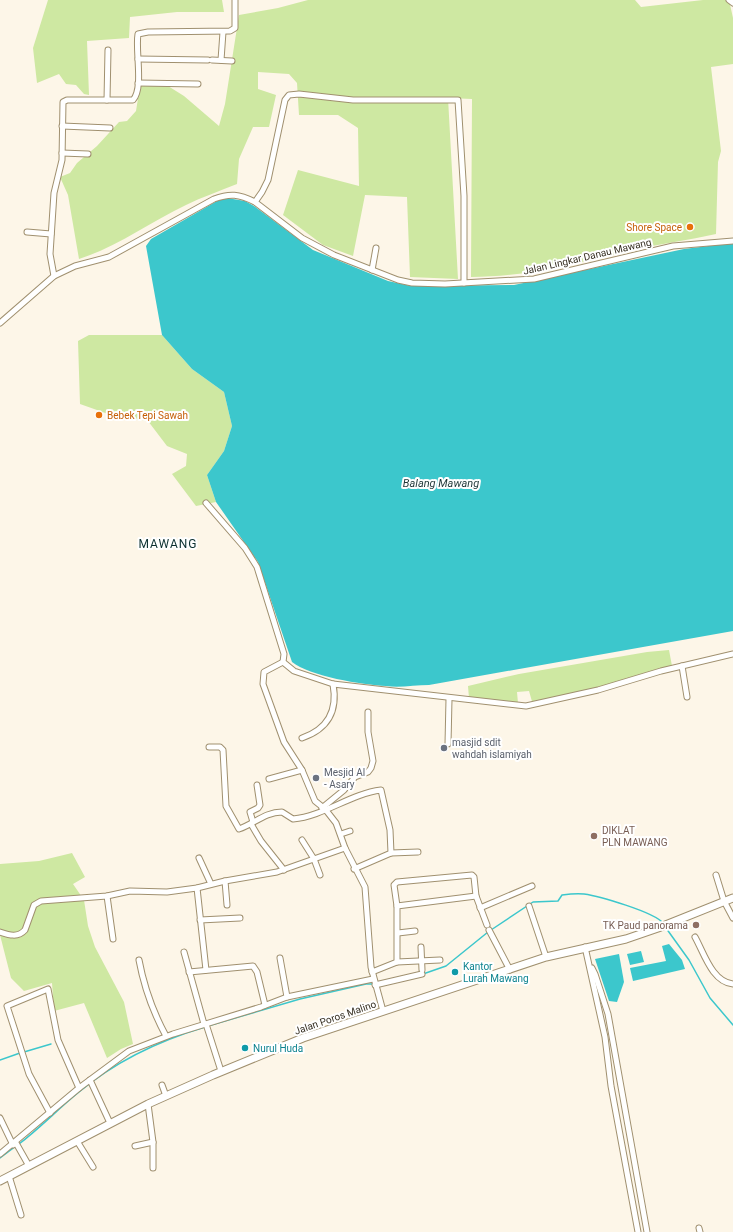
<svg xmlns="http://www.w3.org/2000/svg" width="733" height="1232" font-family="Roboto,sans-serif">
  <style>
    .green { fill: #cee8a2 }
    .water { fill: #3cc7cc }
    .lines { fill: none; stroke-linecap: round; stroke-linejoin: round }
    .stream { stroke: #3cc7cc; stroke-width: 1.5 }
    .minor-casing { stroke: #a0906f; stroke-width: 7 }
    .major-casing { stroke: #a0906f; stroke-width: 9 }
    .minor { stroke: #fff; stroke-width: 5 }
    .major { stroke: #fff; stroke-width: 7 }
    .food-dot { fill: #e8710a; stroke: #fff; stroke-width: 1.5 }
    .worship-dot { fill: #6b7280; stroke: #fff; stroke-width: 1.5 }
    .education-dot { fill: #8d6e63; stroke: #fff; stroke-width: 1.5 }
    .culture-dot { fill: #0f9aa8; stroke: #fff; stroke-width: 1.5 }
    .labels { text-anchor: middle; stroke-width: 4; stroke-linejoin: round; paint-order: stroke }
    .food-label { font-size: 10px; fill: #c56008; stroke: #fff; text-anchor: end }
    .street-label { font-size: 10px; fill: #352e21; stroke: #fff }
    .worship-label { font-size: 10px; fill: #5b616d; stroke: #fff; text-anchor: start }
    .education-label { font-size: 10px; fill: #785e54; stroke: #fff; text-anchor: start }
    .culture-label { font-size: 10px; fill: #0d838f; stroke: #fff; text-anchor: start }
    .water-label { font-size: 11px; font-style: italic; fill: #1f3637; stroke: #fff }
    .quarter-label { font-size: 12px; letter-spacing: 1px; fill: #0c3030; stroke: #fff }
  </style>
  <rect width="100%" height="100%" fill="#fdf6e8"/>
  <g class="green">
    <path d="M48,0H222L224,12H177L130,17L129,38L87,41L89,95L84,94L76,85L66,84L59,74L37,83L33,48Z"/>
    <path d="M308,0H635L641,7L703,0H729L733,18V64L711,67L721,151L718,162L716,234C689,240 660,244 633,250C579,263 526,277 471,277L472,99L448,98L458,279L410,277L407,197L365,195L353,256L323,245L283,215L298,170L359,186L358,128L338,115H299L297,83L289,74L258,72V89L276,95L269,127H253L239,159L237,184C220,191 202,197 186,205C148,223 119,246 79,259L68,195L60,177L70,173L77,163L97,146L119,122L127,121L136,111L140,86H168L184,96L219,126L225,104L239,15L278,8Z"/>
    <path d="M89,335H162L192,369L224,392L232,426L224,451L207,475L216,502L196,506L172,474L186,466L187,454L167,446L148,421L111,415L80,404L78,341Z"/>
    <path d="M669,650L672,666L616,683L533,705L529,691L517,692L518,703L469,698L468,686L519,674L647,652Z"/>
    <path d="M72,853L85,877L73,884L84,900L88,926L95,947L124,1002L133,1044L121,1049L107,1058L84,1003L54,1011L52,983L24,991L11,978L0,935V864L39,861Z"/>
  </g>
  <g class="water">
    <path d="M227,198L245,201L254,206L313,250L388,281L411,286L514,285L684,249L733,243V631L429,685C415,685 400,688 386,686C363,685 309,676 292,662L258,562L216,502L207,475L224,451L232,426L224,392L192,369L162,335L146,246L151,239L217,201Z"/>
    <path d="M669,944L682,960L685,969L633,981L630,968L666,961L662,946Z"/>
    <path d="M641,951L644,962L630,965L627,954Z"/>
    <path d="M619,954L624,982L617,1002L609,1001L595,959Z"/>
  </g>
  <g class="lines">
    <g class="stream">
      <path d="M666,928L689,960L710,998L733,1025"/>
      <path d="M491,930L533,902L558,901L562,895C569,894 577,893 584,894C599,896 654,912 663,923"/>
      <path d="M423,974L446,966L488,932"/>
      <path d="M208,1026L300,999L366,984H373"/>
      <path d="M24,1052L51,1044"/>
      <path d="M0,1060L20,1053"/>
      <path d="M19,1144C40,1128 58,1109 79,1092C116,1061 158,1041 205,1027"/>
      <path d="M0,1158L16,1146"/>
    </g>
    <g class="minor-casing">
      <g id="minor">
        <path d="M729,0L733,3"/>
        <path d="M138,59L208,60"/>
        <path d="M212,60L232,61"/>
        <path d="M221,60L223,32"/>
        <path d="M138,83L198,84"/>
        <path d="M107,100L108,50"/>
        <path d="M62,126L110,128"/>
        <path d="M62,153L88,154"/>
        <path d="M255,202L262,192L268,180L285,100L289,95L299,94L353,100H458L464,196V283"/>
        <path d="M27,232L51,234"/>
        <path d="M372,270L376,248"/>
        <path d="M54,276L50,254L54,193L62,160L63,102L67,100H133C144,88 135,51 138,34L148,32L230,31L235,28V0"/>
        <path d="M0,323L54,276L75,266L109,257L214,199C230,193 239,194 255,202L302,238L334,255L398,280L412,283L445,284L534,279L673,246L733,241"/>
        <path d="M206,503L245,548L257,567L284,654L283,662L294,671L333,684L526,706L598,690L661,671L733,654"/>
        <path d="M283,662L264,672L263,684L284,742L302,770L315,801L325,809L336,823L345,848L365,887L371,967L383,1011"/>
        <path d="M682,666L687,697"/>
        <path d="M302,738C328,729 338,711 333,684"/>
        <path d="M448,744L449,699"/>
        <path d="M209,747H220L223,750L226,806L239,829C254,824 265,812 282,812L293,819C324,816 350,794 381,790L390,830L391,853L354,869"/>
        <path d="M269,779L302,770"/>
        <path d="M322,808L344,790L355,777L368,772L371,768L373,761L368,732V712"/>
        <path d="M253,822L250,812L258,808L260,805L257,785"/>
        <path d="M251,824L261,841L284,870"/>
        <path d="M341,834L350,831"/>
        <path d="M302,840L314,859L320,875"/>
        <path d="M391,853L418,852"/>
        <path d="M199,858L211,884"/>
        <path d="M716,875L724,901L733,918"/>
        <path d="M225,881L227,905"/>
        <path d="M197,888L206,970"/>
        <path d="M107,896L113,939"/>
        <path d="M397,906L394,885L397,882L472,875L474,877L476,896L487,925"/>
        <path d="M529,906L546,957"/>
        <path d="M480,908L532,886"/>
        <path d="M200,920L240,918"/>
        <path d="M489,930L510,970"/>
        <path d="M0,932C9,935 18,938 25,930L34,905L41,901L107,896L130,891L167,892L197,888L225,881L277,872L345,848"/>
        <path d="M398,933L415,931"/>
        <path d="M695,937C704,953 712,982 733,984"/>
        <path d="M421,947L422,970"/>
        <path d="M585,947L605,1037L611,1086L638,1232"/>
        <path d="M184,952L204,1024"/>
        <path d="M280,958L287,997"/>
        <path d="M139,960C144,987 153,1012 166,1036"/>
        <path d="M397,962L440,960"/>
        <path d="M592,968L595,974L608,1014L647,1232"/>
        <path d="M189,972L253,966L257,972L265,1005"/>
        <path d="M372,972L397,962V906L476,896"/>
        <path d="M375,985L422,974"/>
        <path d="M206,1024L221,1071"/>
        <path d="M90,1080L110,1123"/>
        <path d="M162,1085L166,1096"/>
        <path d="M148,1104L153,1142V1168"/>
        <path d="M50,1113L29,1074L7,1006L48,989L58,1040L79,1088"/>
        <path d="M0,1118L13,1145"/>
        <path d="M77,1141L93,1167"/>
        <path d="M16,1143L29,1166"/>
        <path d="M135,1146L153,1142"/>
        <path d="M0,1154L79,1088L129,1051L173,1034L261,1007L287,997L373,979"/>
        <path d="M9,1176L21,1215"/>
        <path d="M699,1228L700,1232"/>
      </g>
    </g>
    <g class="major-casing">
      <path id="major" d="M0,1181L148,1104L213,1075L303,1038L546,957L626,939L658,928L733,898"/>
    </g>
    <use href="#minor" class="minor"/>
    <use href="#major" class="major"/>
  </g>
  <g class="food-dot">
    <circle cx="690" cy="227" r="4"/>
    <circle cx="99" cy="415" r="4"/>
  </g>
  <g class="worship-dot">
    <circle cx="444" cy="748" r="4"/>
    <circle cx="316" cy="778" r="4"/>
  </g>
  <g class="education-dot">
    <circle cx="594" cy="836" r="4"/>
    <circle cx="696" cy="925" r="4"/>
  </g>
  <g class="culture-dot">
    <circle cx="455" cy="972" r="4"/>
    <circle cx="245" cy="1048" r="4"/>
  </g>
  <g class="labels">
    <g class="food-label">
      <text x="682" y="231">Shore Space</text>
      <text x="107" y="419" text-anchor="start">Bebek Tepi Sawah</text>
    </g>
    <g class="street-label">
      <text transform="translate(587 256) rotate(-13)" y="4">Jalan Lingkar Danau Mawang</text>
      <text transform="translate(335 1017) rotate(-19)" y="4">Jalan Poros Malino</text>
    </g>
    <g class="worship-label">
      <text x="452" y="746">masjid sdit<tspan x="452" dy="12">wahdah islamiyah</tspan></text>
      <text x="324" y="776">Mesjid Al<tspan x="324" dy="12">- Asary</tspan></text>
    </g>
    <g class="education-label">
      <text x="602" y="834">DIKLAT<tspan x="602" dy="12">PLN MAWANG</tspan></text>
      <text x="688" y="929" text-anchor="end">TK Paud panorama</text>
    </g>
    <g class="culture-label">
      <text x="463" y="970">Kantor<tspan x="463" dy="12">Lurah Mawang</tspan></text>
      <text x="253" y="1052">Nurul Huda</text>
    </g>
    <g class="water-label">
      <text x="441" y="487">Balang Mawang</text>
    </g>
    <g class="quarter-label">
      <text x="168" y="548">MAWANG</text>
    </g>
  </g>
</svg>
